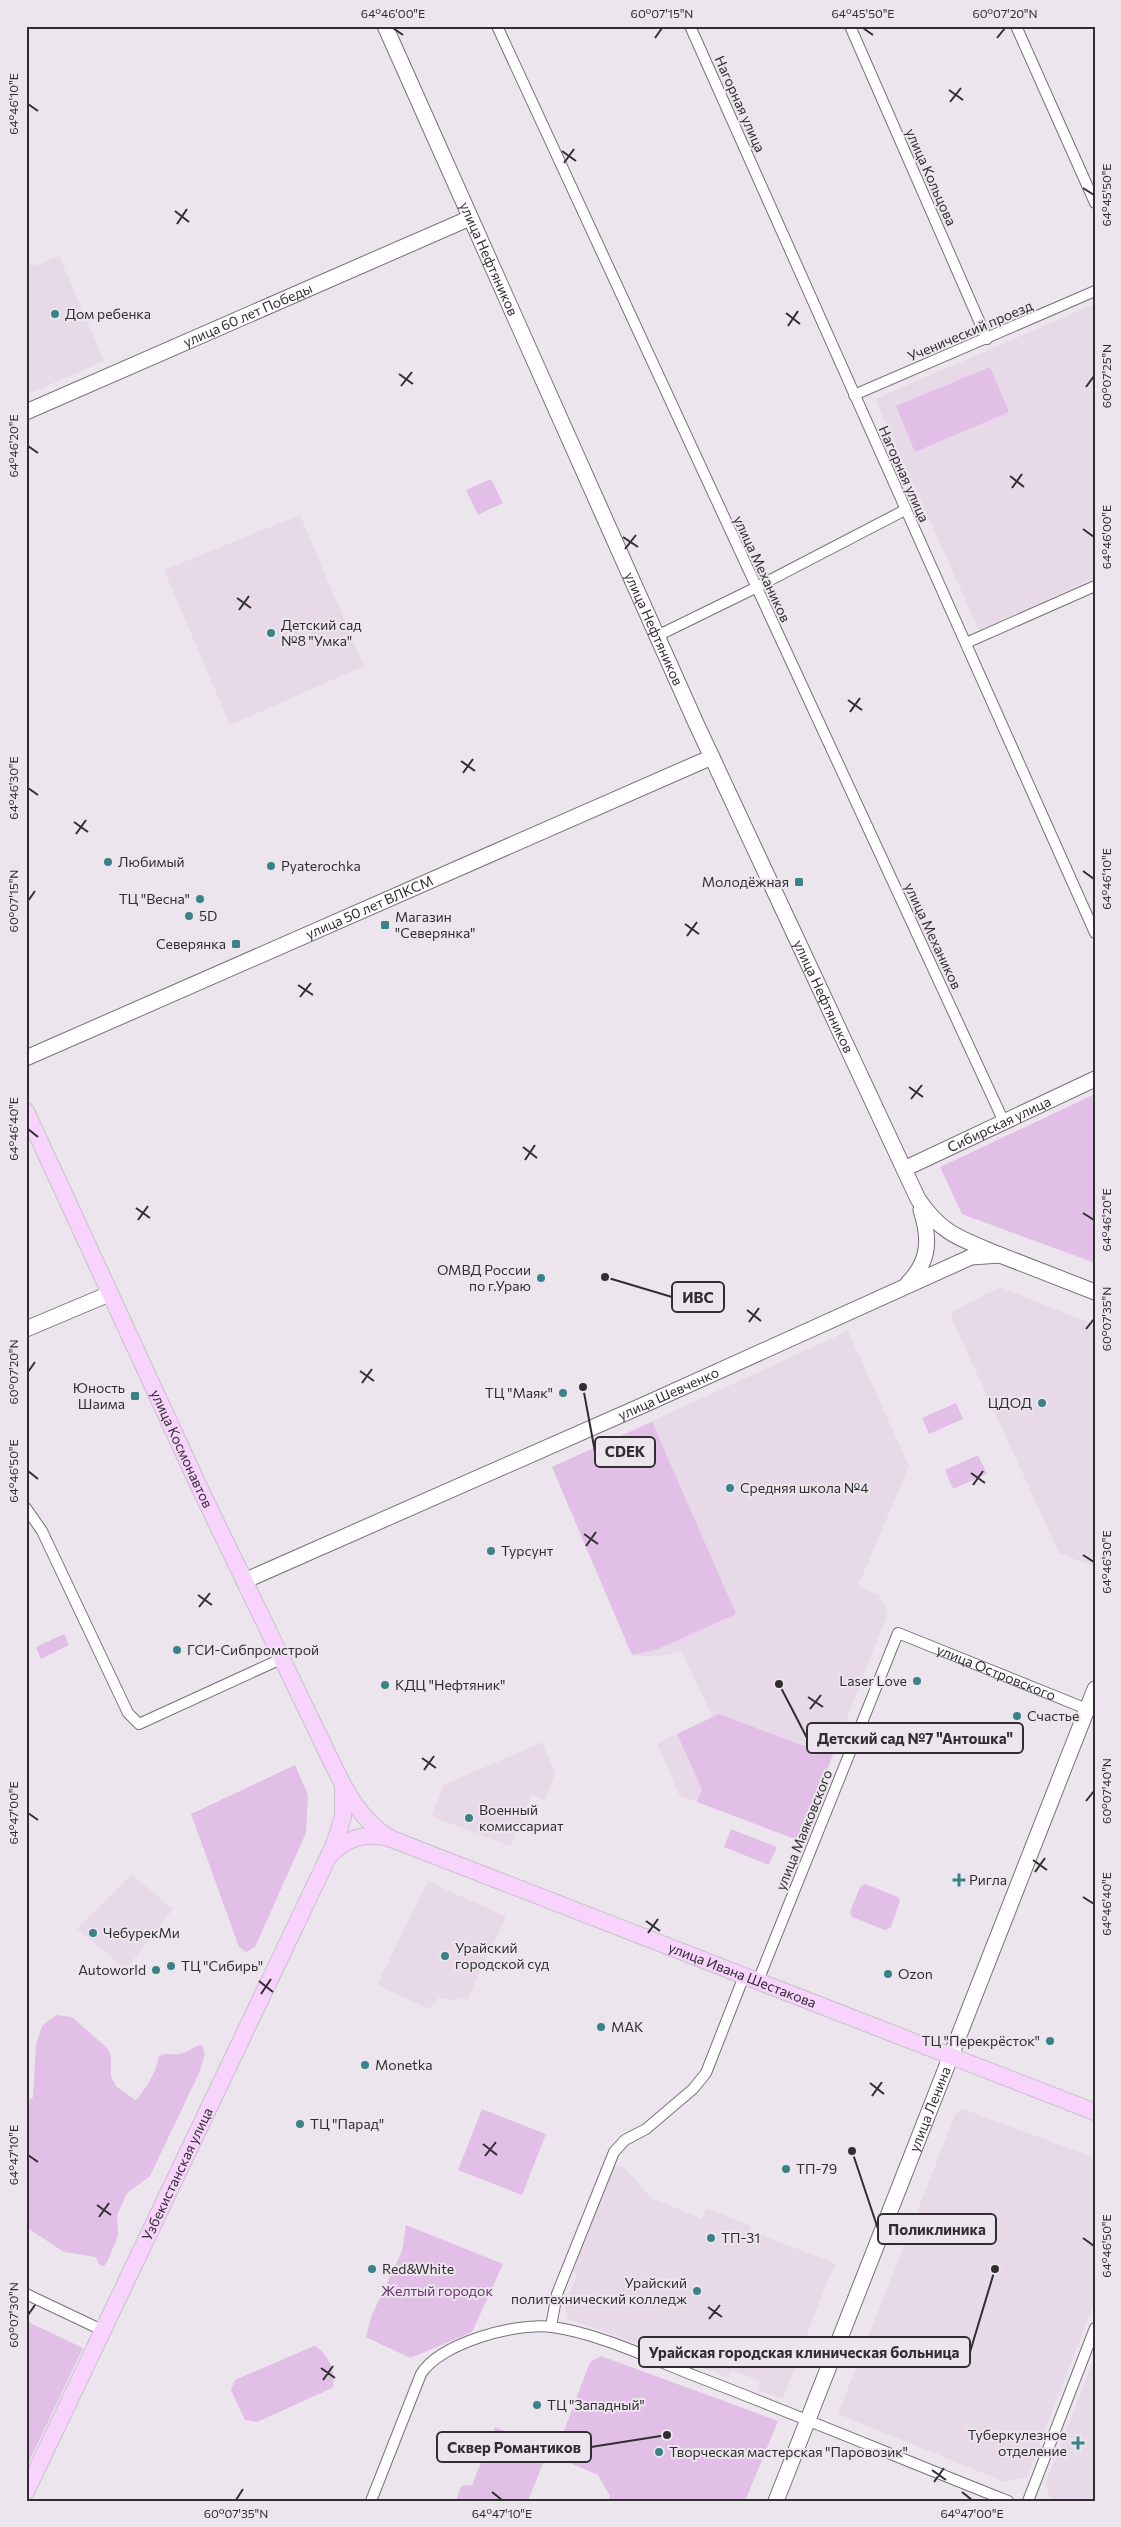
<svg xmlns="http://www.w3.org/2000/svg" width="1121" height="2527" font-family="Commissioner,sans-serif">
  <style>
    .built { fill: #e7d9e8 }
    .green { fill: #e2bfe6 }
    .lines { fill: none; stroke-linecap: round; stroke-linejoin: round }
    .street-casing { stroke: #787179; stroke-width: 12 }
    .secondary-casing { stroke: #787179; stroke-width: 17 }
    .primary-casing { stroke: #c5c4c6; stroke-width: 18 }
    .street { stroke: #fff; stroke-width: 10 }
    .secondary { stroke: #fff; stroke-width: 15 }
    .primary { stroke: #f8d3fd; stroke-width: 16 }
    .ticks { fill: none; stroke: #312e32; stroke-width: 2 }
    .poi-dot { fill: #398286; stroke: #ede5ee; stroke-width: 2 }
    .labels { text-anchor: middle; stroke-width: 4; stroke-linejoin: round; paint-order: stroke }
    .street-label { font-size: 14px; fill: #312e32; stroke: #ede5ee }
    .poi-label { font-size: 14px; fill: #312e32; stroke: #ede5ee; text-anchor: start }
    .park-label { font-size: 14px; fill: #6b3172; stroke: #ede5ee }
    .leader { fill: none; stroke: #312e32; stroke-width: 2 }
    .callout-dot { fill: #312e32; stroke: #ede5ee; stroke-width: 2 }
    .callout { fill: #ede5ee; stroke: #312e32; stroke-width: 2 }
    .callout-label { font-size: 15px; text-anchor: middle; font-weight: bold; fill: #312e32 }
    .neatline { fill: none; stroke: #312e32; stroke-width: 2 }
    .ticks-label { font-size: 12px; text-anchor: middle; fill: #312e32 }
  </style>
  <rect width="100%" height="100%" fill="#ede5ee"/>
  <g class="built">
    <path d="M59,256L104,361L26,395V263L34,266Z"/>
    <path d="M1095,304V578L979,630L875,399Z"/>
    <path d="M300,515L364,666L230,725L164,570Z"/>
    <path d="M1000,1287L1095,1325V1567L1059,1553L951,1317L953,1311Z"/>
    <path d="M848,1331L909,1466L858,1586L878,1595L888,1612L800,1841L679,1795L657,1743L713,1717L681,1651L658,1657L632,1655L552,1467Z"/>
    <path d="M542,1742L555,1774L545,1800L531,1795L511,1846L431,1816L444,1785Z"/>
    <path d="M132,1875L173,1909L126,1969L77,1929Z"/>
    <path d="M428,1881L506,1917L467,2000L460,1997L454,2001L438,1998L429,2009L377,1985Z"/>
    <path d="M963,2109L1095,2158V2301L1027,2477L1005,2482L838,2414L955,2115Z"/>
    <path d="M614,2165L623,2167L652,2198L701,2219L706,2208L749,2225L753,2232L837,2264L828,2279L783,2399L758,2390L760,2381L731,2370L728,2377L568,2319L565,2306L577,2274L572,2271Z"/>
    <path d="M1095,2357V2501H1051L1045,2484Z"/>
  </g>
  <g class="green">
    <path d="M990,367L1009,412L915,452L896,406Z"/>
    <path d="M491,479L503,503L478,515L466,490Z"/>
    <path d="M1095,1094V1263L962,1214L940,1167Z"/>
    <path d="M956,1403L963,1419L929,1434L922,1418Z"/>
    <path d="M652,1422L736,1614L658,1649L632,1655L552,1467Z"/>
    <path d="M978,1455L987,1474L953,1489L945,1470Z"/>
    <path d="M64,1634L69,1645L41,1659L36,1647Z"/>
    <path d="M719,1714L817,1751L819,1743L835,1749L800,1841L697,1802L702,1789L677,1734Z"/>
    <path d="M295,1765L308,1795L306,1833L255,1947L246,1952L239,1947L191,1814Z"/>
    <path d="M731,1829L777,1847L769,1865L724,1847Z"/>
    <path d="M865,1884L898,1897L900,1901L891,1927L885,1930L852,1917L850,1912L860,1887Z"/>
    <path d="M56,2015L72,2017L107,2048L111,2056V2076L116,2086L135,2100C144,2094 158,2068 159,2056C167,2052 174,2056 183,2053C191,2051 194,2045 202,2045L205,2054L200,2071L150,2176L127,2193L117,2215L118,2236L107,2262L104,2266L99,2265L96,2257L64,2252L26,2227L28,2192L26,2187V2103L33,2097L36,2044L42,2026Z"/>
    <path d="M482,2109L546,2134L522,2195L458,2170Z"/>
    <path d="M406,2225L503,2264L472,2332L410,2358L366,2337L371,2317L402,2251Z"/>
    <path d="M26,2321L83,2348L26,2468Z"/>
    <path d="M314,2346C327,2350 338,2376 332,2388L257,2422L245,2420L231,2390L235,2380Z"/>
    <path d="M601,2356L778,2421L745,2501H608L610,2496L598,2475L563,2460L560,2455L559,2444L590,2362Z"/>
    <path d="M495,2427L544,2446L547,2453L528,2501H456L461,2486L472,2485Z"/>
  </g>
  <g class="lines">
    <g class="street-casing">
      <g id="street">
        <path d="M497,26L1004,1122"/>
        <path d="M690,26L1095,933"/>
        <path d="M850,26L987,339"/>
        <path d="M1016,26L1095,203"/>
        <path d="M854,395L1095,291"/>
        <path d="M657,636L755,588L905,510"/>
        <path d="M966,643L1095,586"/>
        <path d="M26,1508L42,1531L128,1713L139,1724L281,1659"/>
        <path id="s1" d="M758,1981L898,1633L1087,1709"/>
        <path d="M26,2294L102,2330"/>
        <path d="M551,2326L557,2294L614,2152L625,2140L646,2129L693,2089L706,2073L744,1976"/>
        <path d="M371,2501L421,2374C440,2343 517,2322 552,2327C598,2333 654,2360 698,2377C802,2417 904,2460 1008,2501"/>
        <path d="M1028,2501L1095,2328"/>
      </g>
    </g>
    <g class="secondary-casing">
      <g id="secondary">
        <path id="s2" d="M385,26L695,721L918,1199C942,1235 962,1239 1000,1255"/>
        <path id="s3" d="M26,412L470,218"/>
        <path id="s4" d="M26,1058L712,757"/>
        <path id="s5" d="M904,1169L1095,1079"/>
        <path d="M908,1283C930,1261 930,1238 921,1210"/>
        <path d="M26,1329L109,1294"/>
        <path id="s6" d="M244,1581L648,1403L971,1257L1000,1255L1095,1292"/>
        <path id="s7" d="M776,2501L1095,1689"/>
      </g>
    </g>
    <g class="primary-casing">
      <g id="primary">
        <path id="s8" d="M26,1111L202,1493L337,1773C349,1797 364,1822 388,1837"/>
        <path id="s9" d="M329,1856C347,1837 364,1833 389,1838L1095,2112"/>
        <path id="s10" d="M26,2492L333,1847L343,1817V1787"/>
      </g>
    </g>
    <use href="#street" class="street"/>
    <use href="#secondary" class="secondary"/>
    <use href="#primary" class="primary"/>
  </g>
  <path class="ticks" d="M393,28L403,35M863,28L873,35M655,38L662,28M997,38L1005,28M949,90L963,100M950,102L961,88M28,104L38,111M562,151L576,161M564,163L574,149M1083,188L1094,195M175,211L189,222M177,224L187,209M786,313L800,324M788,326L798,311M399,374L413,384M401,386L412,372M1086,387L1094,376M28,446L38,453M1010,476L1024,487M1012,488L1022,474M1083,529L1094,537M623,537L638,547M625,549L636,535M237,598L251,608M239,610L249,596M848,700L862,710M850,712L860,698M461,761L475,771M463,773L473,759M28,788L38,795M74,822L88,832M76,834L86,820M1083,871L1094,879M28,901L35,891M685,924L699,934M687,936L697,922M298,985L313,995M300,997L311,983M909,1087L923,1097M911,1099L922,1085M28,1129L38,1137M523,1147L537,1158M525,1160L535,1145M136,1208L150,1218M1083,1213L1094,1220M138,1220L148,1206M747,1310L761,1321M749,1322L759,1308M1086,1329L1094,1319M360,1371L374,1381M28,1372L35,1362M362,1383L372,1369M28,1471L38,1479M971,1473L985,1483M973,1485L983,1471M584,1534L598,1544M586,1546L596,1532M1083,1555L1094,1562M198,1595L212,1605M199,1607L210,1593M808,1697L823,1707M810,1709L821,1695M422,1758L436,1768M424,1770L434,1756M1086,1801L1094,1791M28,1813L38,1820M1033,1860L1047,1870M1035,1872L1045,1858M1083,1897L1094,1904M646,1921L660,1931M648,1933L658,1919M259,1981L273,1992M261,1994L271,1979M870,2083L884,2094M872,2096L882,2082M483,2144L497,2155M28,2155L38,2162M485,2156L496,2142M97,2205L111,2215M99,2217L109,2203M1083,2238L1094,2246M708,2307L722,2317M28,2315L35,2305M709,2319L720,2305M321,2368L335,2378M323,2380L333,2366M932,2470L946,2480M934,2482L944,2468M492,2492L502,2500M962,2492L972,2500M236,2500L243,2489"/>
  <g class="poi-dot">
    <circle cx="55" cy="314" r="5"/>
    <circle cx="271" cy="633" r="5"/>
    <circle cx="108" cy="862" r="5"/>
    <circle cx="271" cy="866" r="5"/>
    <rect x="794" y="877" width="10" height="10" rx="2.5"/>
    <circle cx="200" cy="899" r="5"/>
    <circle cx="189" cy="916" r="5"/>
    <rect x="380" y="920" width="10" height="10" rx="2.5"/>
    <rect x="231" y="939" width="10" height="10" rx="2.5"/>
    <circle cx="541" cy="1278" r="5"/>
    <circle cx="563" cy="1393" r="5"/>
    <rect x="130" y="1391" width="10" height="10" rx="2.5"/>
    <circle cx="1042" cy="1403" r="5"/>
    <circle cx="730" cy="1488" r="5"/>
    <circle cx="491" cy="1551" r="5"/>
    <circle cx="177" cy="1650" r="5"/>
    <circle cx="917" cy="1681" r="5"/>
    <circle cx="385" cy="1685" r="5"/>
    <circle cx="1017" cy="1716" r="5"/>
    <circle cx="469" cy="1818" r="5"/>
    <path d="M956.5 1872.5h5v5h5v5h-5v5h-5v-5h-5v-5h5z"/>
    <circle cx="93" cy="1933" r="5"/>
    <circle cx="445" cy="1956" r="5"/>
    <circle cx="171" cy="1966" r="5"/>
    <circle cx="156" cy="1970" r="5"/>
    <circle cx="888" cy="1974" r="5"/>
    <circle cx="601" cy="2027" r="5"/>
    <circle cx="1050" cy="2041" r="5"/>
    <circle cx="365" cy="2065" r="5"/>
    <circle cx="300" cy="2124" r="5"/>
    <circle cx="786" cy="2169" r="5"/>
    <circle cx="711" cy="2238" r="5"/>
    <circle cx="372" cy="2269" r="5"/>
    <circle cx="697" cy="2291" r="5"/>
    <circle cx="537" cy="2405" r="5"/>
    <path d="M1075.5 2435.5h5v5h5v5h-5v5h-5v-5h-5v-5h5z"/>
    <circle cx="659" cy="2452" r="5"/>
  </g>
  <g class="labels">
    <g class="street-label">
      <text transform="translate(740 104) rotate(66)" y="5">Нагорная улица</text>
      <text transform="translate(931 177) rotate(66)" y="5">улица Кольцова</text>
      <text dy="5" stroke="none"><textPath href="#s2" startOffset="255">улица Нефтяников</textPath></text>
      <text dy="5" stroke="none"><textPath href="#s3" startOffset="242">улица 60 лет Победы</textPath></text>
      <text transform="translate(970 331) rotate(-23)" y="5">Ученический проезд</text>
      <text transform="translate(904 474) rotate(66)" y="5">Нагорная улица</text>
      <text transform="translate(762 569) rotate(65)" y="5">улица Механиков</text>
      <text dy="5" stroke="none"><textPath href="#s2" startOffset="660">улица Нефтяников</textPath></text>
      <text dy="5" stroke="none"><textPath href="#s4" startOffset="375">улица 50 лет ВЛКСМ</textPath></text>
      <text transform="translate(933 936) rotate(65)" y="5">улица Механиков</text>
      <text dy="5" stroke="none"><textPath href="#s2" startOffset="1065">улица Нефтяников</textPath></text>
      <text dy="5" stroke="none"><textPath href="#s5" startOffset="105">Сибирская улица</textPath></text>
      <text dy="5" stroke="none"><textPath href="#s6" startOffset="464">улица Шевченко</textPath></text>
      <text dy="5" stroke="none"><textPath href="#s8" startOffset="372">улица Космонавтов</textPath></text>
      <text dy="5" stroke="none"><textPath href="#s1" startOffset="481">улица Островского</textPath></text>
      <text transform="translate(804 1830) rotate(-68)" y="5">улица Маяковского</text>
      <text dy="5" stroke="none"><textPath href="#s9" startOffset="445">улица Ивана Шестакова</textPath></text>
      <text dy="5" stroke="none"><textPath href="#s7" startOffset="421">улица Ленина</textPath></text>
      <text dy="5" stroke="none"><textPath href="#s10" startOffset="352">Узбекистанская улица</textPath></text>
    </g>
    <g class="poi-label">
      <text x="65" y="319">Дом ребенка</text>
      <text x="281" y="630">Детский сад<tspan x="281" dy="16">№8 "Умка"</tspan></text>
      <text x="118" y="867">Любимый</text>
      <text x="281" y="871">Pyaterochka</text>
      <text x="789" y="887" text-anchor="end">Молодёжная</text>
      <text x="190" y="904" text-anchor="end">ТЦ "Весна"</text>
      <text x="199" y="921">5D</text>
      <text x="395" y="922">Магазин<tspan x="395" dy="16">"Северянка"</tspan></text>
      <text x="226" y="949" text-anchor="end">Северянка</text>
      <text x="531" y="1275" text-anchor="end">ОМВД России<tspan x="531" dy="16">по г.Ураю</tspan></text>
      <text x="125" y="1393" text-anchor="end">Юность<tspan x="125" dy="16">Шаима</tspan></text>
      <text x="553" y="1398" text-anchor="end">ТЦ "Маяк"</text>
      <text x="1032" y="1408" text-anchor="end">ЦДОД</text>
      <text x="740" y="1493">Средняя школа №4</text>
      <text x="501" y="1556">Турсунт</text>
      <text x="187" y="1655">ГСИ-Сибпромстрой</text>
      <text x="907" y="1686" text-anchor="end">Laser Love</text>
      <text x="395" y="1690">КДЦ "Нефтяник"</text>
      <text x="1027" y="1721">Счастье</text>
      <text x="479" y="1815">Военный<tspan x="479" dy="16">комиссариат</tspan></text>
      <text x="969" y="1885">Ригла</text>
      <text x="103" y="1938">ЧебурекМи</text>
      <text x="455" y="1953">Урайский<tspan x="455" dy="16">городской суд</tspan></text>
      <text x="181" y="1971">ТЦ "Сибирь"</text>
      <text x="146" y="1975" text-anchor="end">Autoworld</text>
      <text x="898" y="1979">Ozon</text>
      <text x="611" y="2032">МАК</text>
      <text x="1040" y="2046" text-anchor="end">ТЦ "Перекрёсток"</text>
      <text x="375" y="2070">Monetka</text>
      <text x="310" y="2129">ТЦ "Парад"</text>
      <text x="796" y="2174">ТП-79</text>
      <text x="721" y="2243">ТП-31</text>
      <text x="382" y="2274">Red&amp;White</text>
      <text x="687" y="2288" text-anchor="end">Урайский<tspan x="687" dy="16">политехнический колледж</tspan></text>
      <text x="547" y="2410">ТЦ "Западный"</text>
      <text x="1067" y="2440" text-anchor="end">Туберкулезное<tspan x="1067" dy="16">отделение</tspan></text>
      <text x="669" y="2457">Творческая мастерская "Паровозик"</text>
    </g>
    <g class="park-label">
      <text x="437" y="2296">Желтый городок</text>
    </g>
  </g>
  <path class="leader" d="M605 1277L672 1297M583 1387L595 1452M779 1684L807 1738M852 2151L878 2229M995 2269L970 2352M667 2435L591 2447"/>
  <g class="callout-dot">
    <circle cx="605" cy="1277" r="5"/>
    <circle cx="583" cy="1387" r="5"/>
    <circle cx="779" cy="1684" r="5"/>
    <circle cx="852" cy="2151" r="5"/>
    <circle cx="995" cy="2269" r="5"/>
    <circle cx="667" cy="2435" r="5"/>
  </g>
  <g class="callout">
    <rect x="672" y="1282" width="52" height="30" rx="5"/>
    <rect x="595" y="1437" width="60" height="30" rx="5"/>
    <rect x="807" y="1723" width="216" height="30" rx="5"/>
    <rect x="878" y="2214" width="118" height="30" rx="5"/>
    <rect x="639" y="2337" width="331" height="30" rx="5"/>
    <rect x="437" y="2432" width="154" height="30" rx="5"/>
  </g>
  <g class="callout-label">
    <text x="698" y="1303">ИВС</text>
    <text x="625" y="1457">CDEK</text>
    <text x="915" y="1744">Детский сад №7 "Антошка"</text>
    <text x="937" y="2235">Поликлиника</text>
    <text x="804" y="2358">Урайская городская клиническая больница</text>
    <text x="514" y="2453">Сквер Романтиков</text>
  </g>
  <rect width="1121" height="2527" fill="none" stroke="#ede5ee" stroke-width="55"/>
  <rect x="28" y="28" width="1066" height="2472" class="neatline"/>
  <g class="ticks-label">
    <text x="393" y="18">64°46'00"E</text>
    <text x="662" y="18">60°07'15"N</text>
    <text x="863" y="18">64°45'50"E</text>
    <text x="1005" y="18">60°07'20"N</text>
    <text transform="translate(14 104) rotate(-90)" y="4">64°46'10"E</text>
    <text transform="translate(1107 195) rotate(-90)" y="4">64°45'50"E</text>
    <text transform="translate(1107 376) rotate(-90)" y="4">60°07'25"N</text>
    <text transform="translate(14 446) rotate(-90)" y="4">64°46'20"E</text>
    <text transform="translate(1107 537) rotate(-90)" y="4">64°46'00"E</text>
    <text transform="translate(14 788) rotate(-90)" y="4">64°46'30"E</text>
    <text transform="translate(1107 879) rotate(-90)" y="4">64°46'10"E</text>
    <text transform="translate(14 901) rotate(-90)" y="4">60°07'15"N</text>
    <text transform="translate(14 1129) rotate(-90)" y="4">64°46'40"E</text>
    <text transform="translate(1107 1220) rotate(-90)" y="4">64°46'20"E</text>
    <text transform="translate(1107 1319) rotate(-90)" y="4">60°07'35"N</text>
    <text transform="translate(14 1372) rotate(-90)" y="4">60°07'20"N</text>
    <text transform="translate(14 1471) rotate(-90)" y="4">64°46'50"E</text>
    <text transform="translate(1107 1562) rotate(-90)" y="4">64°46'30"E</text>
    <text transform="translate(1107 1791) rotate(-90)" y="4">60°07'40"N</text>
    <text transform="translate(14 1813) rotate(-90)" y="4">64°47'00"E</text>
    <text transform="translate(1107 1904) rotate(-90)" y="4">64°46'40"E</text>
    <text transform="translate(14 2155) rotate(-90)" y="4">64°47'10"E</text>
    <text transform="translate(1107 2246) rotate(-90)" y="4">64°46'50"E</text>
    <text transform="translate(14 2315) rotate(-90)" y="4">60°07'30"N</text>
    <text x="236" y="2518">60°07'35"N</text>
    <text x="502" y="2518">64°47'10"E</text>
    <text x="972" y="2518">64°47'00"E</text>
  </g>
</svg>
